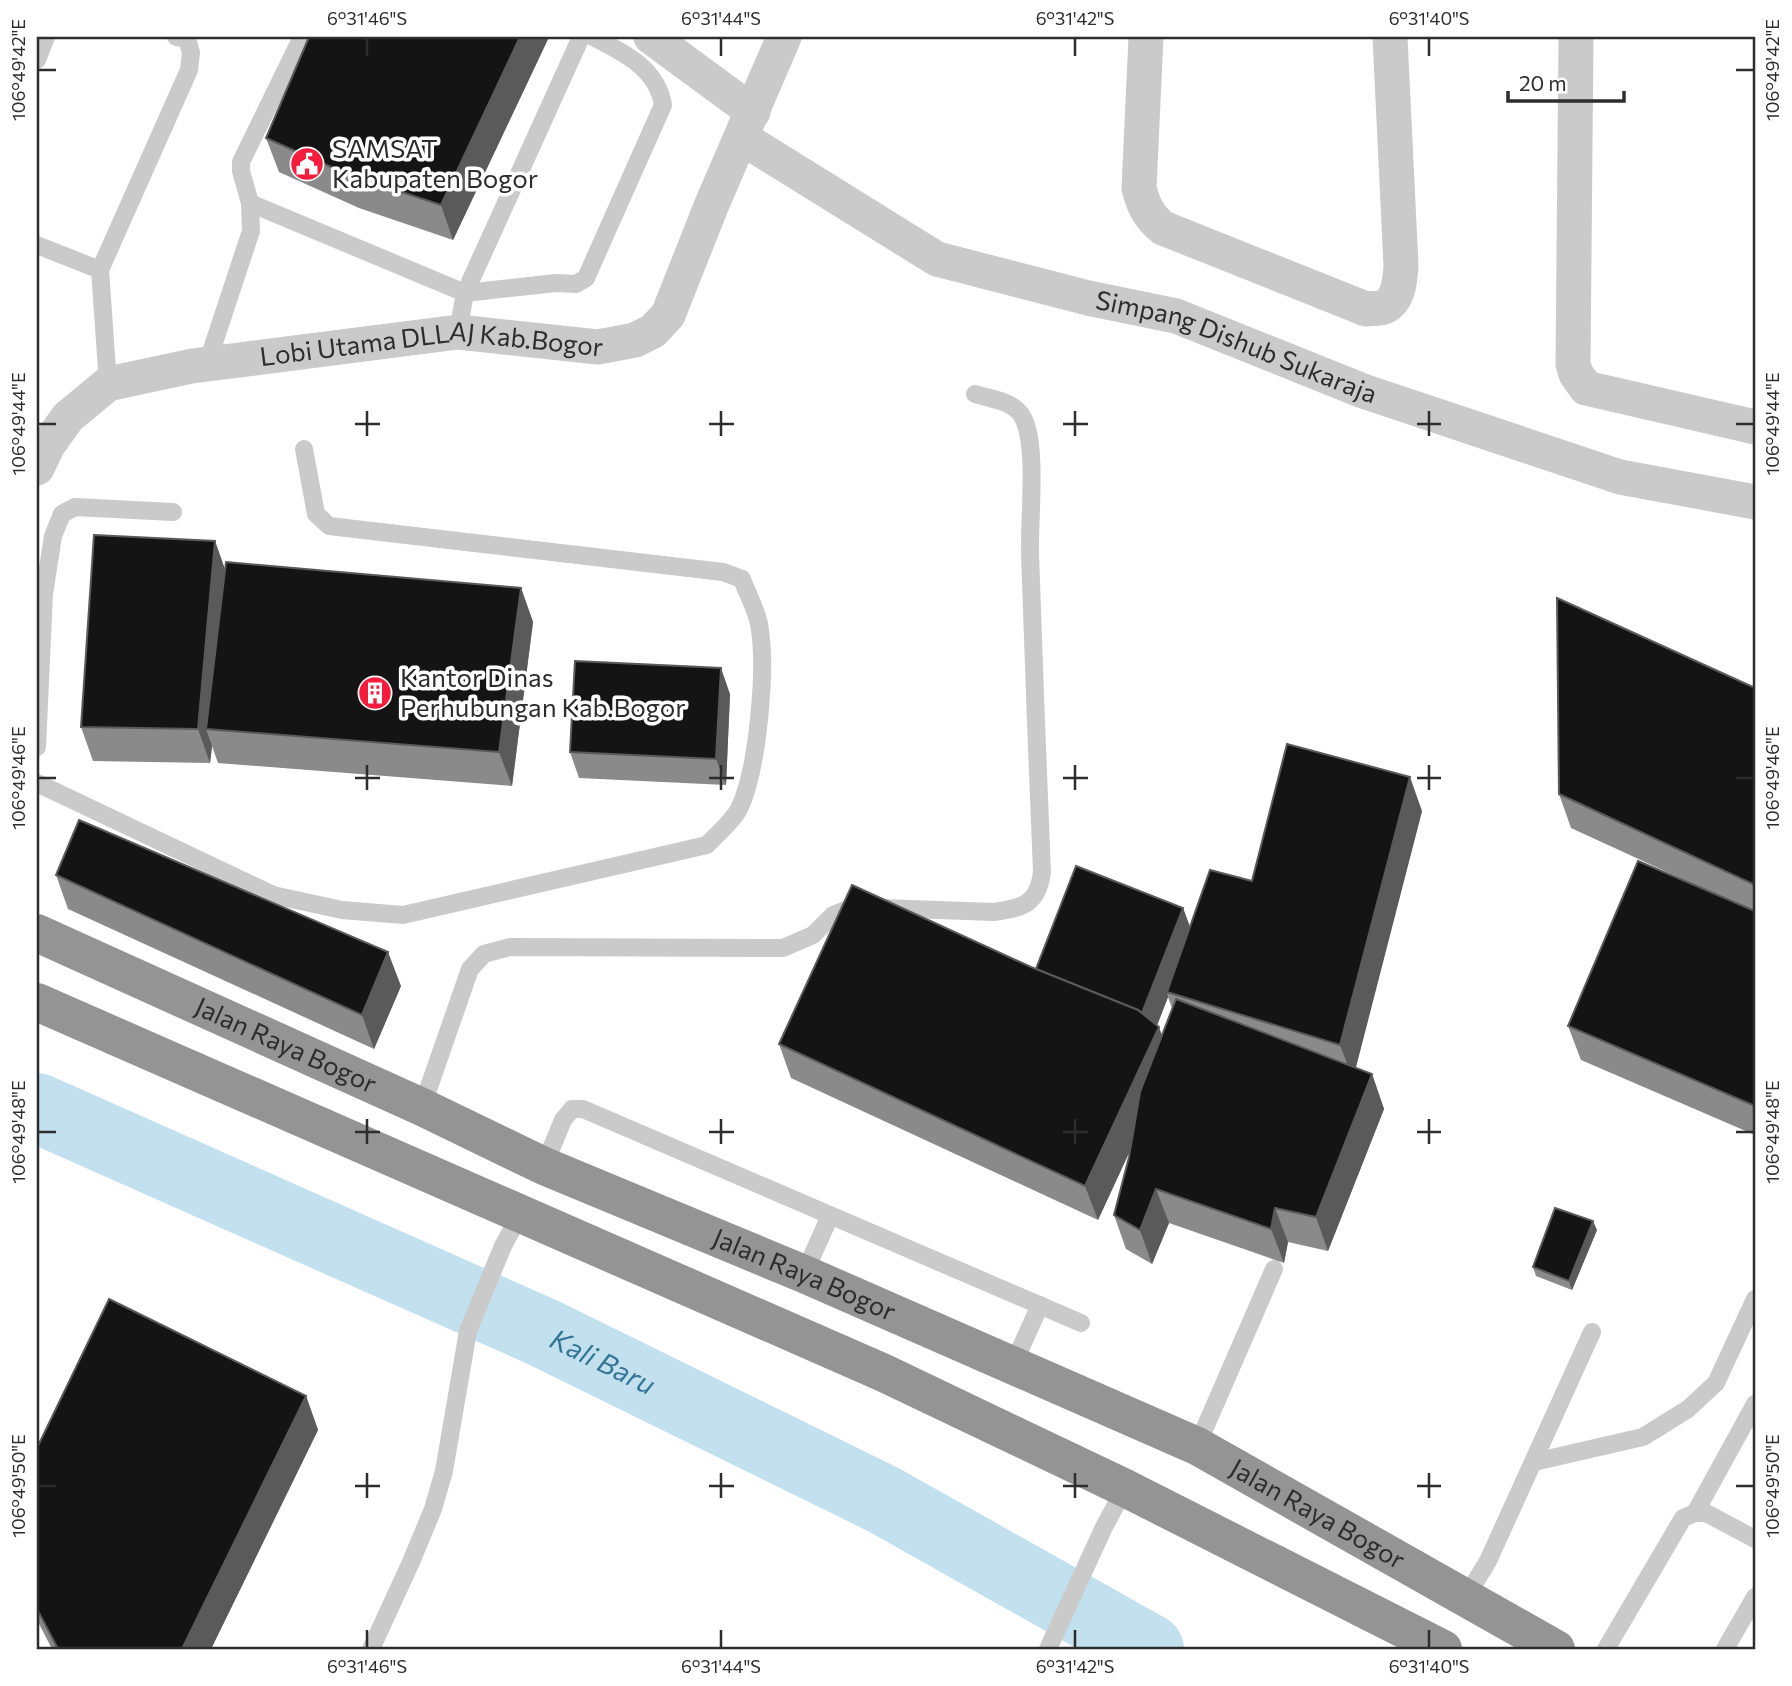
<svg xmlns="http://www.w3.org/2000/svg" width="1792" height="1686" font-family="Commissioner,sans-serif">
  <style>
    .lines { fill: none; stroke-linecap: round; stroke-linejoin: round }
    .river { stroke: #c2e0ee; stroke-width: 70 }
    .lane { stroke: #cacaca; stroke-width: 18 }
    .street { stroke: #cacaca; stroke-width: 35 }
    .highway { stroke: #949494; stroke-width: 38 }
    .wall { fill: #8a8a8a; fill-rule: evenodd }
    .shaded-wall { fill: #5a5a5a }
    .building { fill: #141414; stroke: #5a5a5a; stroke-width: 2 }
    .ticks { fill: none; stroke: #2d2d2d; stroke-width: 2.5 }
    .labels { text-anchor: middle; stroke-width: 7; stroke-linejoin: round; paint-order: stroke }
    .poi-label { font-size: 26px; fill: #2d2d2d; stroke: #fff; text-anchor: start }
    .street-label { font-size: 26px; fill: #2d2d2d; stroke: #fff }
    .water-label { font-size: 28px; font-style: italic; fill: #347696; stroke: #fff }
    .neatline { fill: none; stroke: #2d2d2d; stroke-width: 2.5 }
    .ticks-label { font-size: 18px; text-anchor: middle; fill: #2d2d2d }
  </style>
  <rect width="100%" height="100%" fill="#fff"/>
  <g class="lines">
    <path class="river" id="s1" d="M37,1108L542,1332L884,1500L1149,1649"/>
    <g class="lane">
      <path d="M37,60L46,37"/>
      <path d="M250,203L465,293L556,283L576,284L586,278L663,105C657,68 624,53 593,37"/>
      <path d="M37,245L100,270L189,70L191,53L187,39L176,37"/>
      <path d="M100,270L108,384"/>
      <path d="M458,332L465,293L581,37"/>
      <path d="M207,364L251,231L250,203L241,171V162L302,37"/>
      <path d="M37,747L44,594L53,536L62,514L75,507L173,512"/>
      <path d="M37,783L273,895L342,910L403,915L707,845C717,834 732,822 739,809C758,770 767,667 759,624C756,609 747,593 742,579L723,572L329,526L316,514L304,449"/>
      <path d="M422,1107L470,969L484,954L510,947L783,948L813,935L833,915L853,907L994,912C1023,908 1038,904 1042,872C1038,766 1033,659 1030,553C1029,519 1038,442 1022,416C1013,401 991,399 975,394"/>
      <path d="M544,1166L563,1120L572,1109H583L1081,1323"/>
      <path d="M804,1274L830,1216"/>
      <path d="M1013,1365L1040,1305"/>
      <path d="M1197,1446L1274,1269"/>
      <path d="M1534,1462L1643,1437L1688,1409L1716,1383L1755,1299"/>
      <path d="M1695,1513L1755,1404"/>
      <path d="M1466,1597L1488,1561L1592,1332"/>
      <path d="M371,1649L411,1562L433,1509L444,1471L468,1331L503,1246L521,1213"/>
      <path d="M1048,1649L1104,1527L1125,1488"/>
      <path d="M1606,1649L1683,1518L1695,1513H1706L1755,1539"/>
      <path d="M1725,1649L1755,1597"/>
    </g>
    <g class="street">
      <path d="M651,37L753,112"/>
      <path d="M1146,37L1139,188C1143,205 1149,217 1163,228L1366,309C1371,308 1379,309 1384,307C1399,300 1400,280 1401,266L1390,37"/>
      <path d="M1576,37L1573,364L1576,374L1586,388L1755,427"/>
      <path id="s2" d="M742,138L937,259L1088,298L1176,316L1363,391L1620,477L1755,502"/>
      <path id="s3" d="M37,468L48,445L68,417L108,384L192,366L458,332L598,347L635,340L653,331L668,315L712,204L784,37"/>
    </g>
    <g class="highway">
      <path id="s4" d="M37,933L422,1107L544,1166L804,1274L1197,1446L1556,1649"/>
      <path d="M37,1002L884,1373L1125,1488L1443,1649"/>
    </g>
  </g>
  <g class="wall">
    <path d="M309,37H549L453,240L359,208L279,172L266,138Z"/>
    <path d="M215,541L225,570L521,588L533,622L512,786L218,763L212,746L210,763L93,761L81,727Z"/>
    <path d="M1755,688V1135L1581,1060L1568,1026L1693,884L1571,828L1559,794Z"/>
    <path d="M730,694L726,785L579,778L570,752Z"/>
    <path d="M1422,811L1355,1068L1372,1074L1384,1109L1328,1251L1288,1242L1284,1263L1169,1223L1152,1264L1126,1249L1114,1215L1131,1149L1098,1220L791,1078L779,1044L1036,969L1183,908L1190,927L1252,881ZM1168,997L1172,1008L1162,1035L1157,1025Z"/>
    <path d="M56,875L401,986L374,1049L68,909Z"/>
    <path d="M1597,1230L1572,1290L1536,1276L1533,1267Z"/>
    <path d="M306,1396L318,1430L211,1649H52L37,1620V1448Z"/>
  </g>
  <g class="shaded-wall">
    <path d="M520,37H549L453,240L441,205Z"/>
    <path d="M215,541L227,575L206,729L212,746L210,763L198,729Z"/>
    <path d="M521,588L533,622L512,786L499,752Z"/>
    <path d="M721,668L730,694L726,785L716,759Z"/>
    <path d="M1410,777L1422,811L1353,1079L1340,1045Z"/>
    <path d="M1183,908L1193,935L1167,992L1168,997L1150,1044L1140,1017Z"/>
    <path d="M388,952L401,986L374,1049L362,1015Z"/>
    <path d="M1159,1027L1171,1061L1098,1220L1085,1186Z"/>
    <path d="M1372,1074L1384,1109L1328,1251L1316,1217Z"/>
    <path d="M1156,1189L1169,1223L1152,1264L1140,1230Z"/>
    <path d="M1275,1208L1288,1242L1284,1263L1271,1229Z"/>
    <path d="M1593,1221L1597,1230L1572,1290L1569,1281Z"/>
    <path d="M306,1396L318,1430L211,1649H182Z"/>
  </g>
  <g class="building">
    <path d="M309,37H520L441,205L347,174L266,138Z"/>
    <path d="M94,535L215,541L198,729L81,727Z"/>
    <path d="M226,562L521,588L499,752L206,729Z"/>
    <path d="M1557,598L1755,688V885L1559,794Z"/>
    <path d="M575,661L721,668L716,759L570,752Z"/>
    <path d="M1287,744L1410,777L1340,1045L1167,992L1210,870L1252,881Z"/>
    <path d="M79,820L388,952L362,1015L56,875Z"/>
    <path d="M1638,861L1755,911V1106L1568,1026Z"/>
    <path d="M1076,866L1183,908L1142,1013L1138,1010L1036,969Z"/>
    <path d="M852,885L1031,967L1138,1010L1159,1027L1085,1186L779,1044Z"/>
    <path d="M1176,999L1372,1074L1316,1217L1275,1208L1271,1229L1156,1189L1140,1230L1114,1215L1129,1157L1140,1092Z"/>
    <path d="M1555,1208L1593,1221L1569,1281L1533,1267Z"/>
    <path d="M109,1299L306,1396L182,1649H62L57,1647L37,1609V1448Z"/>
  </g>
  <path class="ticks" d="M367,38V56M721,38V56M1075,38V56M1429,38V56M38,70H56M1736,70H1754M367,411V436M721,411V436M1075,411V436M1429,411V436M38,424H56M355,424H380M709,424H734M1063,424H1088M1417,424H1441M1736,424H1754M367,765V790M721,765V790M1075,765V790M1429,765V790M38,778H56M355,778H380M709,778H734M1063,778H1088M1417,778H1441M1736,778H1754M367,1119V1144M721,1119V1144M1075,1119V1144M1429,1119V1144M38,1132H56M355,1132H380M709,1132H734M1063,1132H1088M1417,1132H1441M1736,1132H1754M367,1473V1498M721,1473V1498M1075,1473V1498M1429,1473V1498M38,1486H56M355,1486H380M709,1486H734M1063,1486H1088M1417,1486H1441M1736,1486H1754M367,1630V1648M721,1630V1648M1075,1630V1648M1429,1630V1648"/>
  <defs>
    <g id="civic-disc" transform="scale(1.75)"><circle r="9.5" fill="#f51d3b" stroke="#fff"/><path d="M-.6-6.5H3V-4.5H.6V-3L4-1V1h2V6H-6V1h2V-1L-.6-3ZM-1.2 2.5V6h2.4V2.5Z" fill="#fff"/></g>
    <g id="building-disc" transform="scale(1.75)"><circle r="9.5" fill="#f51d3b" stroke="#fff"/><path d="M-4-6H4V6H1V3H-1V6H-4ZM-2.5-4.3h1.7v1.8h-1.7ZM.8-4.3h1.7v1.8H.8ZM-2.5-1h1.7V.8h-1.7ZM.8-1h1.7V.8H.8Z" fill="#fff"/></g>
  </defs>
  <g fill-rule="evenodd">
    <use href="#civic-disc" x="307" y="164"/>
    <use href="#building-disc" x="375" y="693"/>
  </g>
  <g class="labels">
    <g class="poi-label">
      <text x="332" y="158">SAMSAT<tspan x="332" dy="30">Kabupaten Bogor</tspan></text>
      <text x="400" y="687">Kantor Dinas<tspan x="400" dy="30">Perhubungan Kab.Bogor</tspan></text>
    </g>
    <g class="street-label">
      <text dy="9" stroke="none"><textPath href="#s2" startOffset="542">Simpang Dishub Sukaraja</textPath></text>
      <text dy="9" stroke="none"><textPath href="#s3" startOffset="439">Lobi Utama DLLAJ Kab.Bogor</textPath></text>
      <text dy="9" stroke="none"><textPath href="#s4" startOffset="273">Jalan Raya Bogor</textPath></text>
      <text dy="9" stroke="none"><textPath href="#s4" startOffset="840">Jalan Raya Bogor</textPath></text>
      <text dy="9" stroke="none"><textPath href="#s4" startOffset="1407">Jalan Raya Bogor</textPath></text>
    </g>
    <g class="water-label">
      <text dy="10" stroke="none"><textPath href="#s1" startOffset="620">Kali Baru</textPath></text>
    </g>
  </g>
  <rect width="1792" height="1686" fill="none" stroke="#ffffff" stroke-width="77"/>
  <path d="M1508 91v10h116v-10" fill="none" stroke="#2d2d2d" stroke-width="3.5"/>
  <text x="1519" y="91" font-size="21" fill="#2d2d2d" stroke="#ffffff" stroke-width="5" paint-order="stroke">20 m</text>
  <rect x="38" y="38" width="1716" height="1610" class="neatline"/>
  <g class="ticks-label">
    <text x="367" y="25">6°31'46"S</text>
    <text x="721" y="25">6°31'44"S</text>
    <text x="1075" y="25">6°31'42"S</text>
    <text x="1429" y="25">6°31'40"S</text>
    <text transform="translate(1773 70) rotate(-90)" y="6">106°49'42"E</text>
    <text transform="translate(19 70) rotate(-90)" y="6">106°49'42"E</text>
    <text transform="translate(1773 424) rotate(-90)" y="6">106°49'44"E</text>
    <text transform="translate(19 424) rotate(-90)" y="6">106°49'44"E</text>
    <text transform="translate(1773 778) rotate(-90)" y="6">106°49'46"E</text>
    <text transform="translate(19 778) rotate(-90)" y="6">106°49'46"E</text>
    <text transform="translate(1773 1132) rotate(-90)" y="6">106°49'48"E</text>
    <text transform="translate(19 1132) rotate(-90)" y="6">106°49'48"E</text>
    <text transform="translate(1773 1486) rotate(-90)" y="6">106°49'50"E</text>
    <text transform="translate(19 1486) rotate(-90)" y="6">106°49'50"E</text>
    <text x="367" y="1673">6°31'46"S</text>
    <text x="721" y="1673">6°31'44"S</text>
    <text x="1075" y="1673">6°31'42"S</text>
    <text x="1429" y="1673">6°31'40"S</text>
  </g>
</svg>
